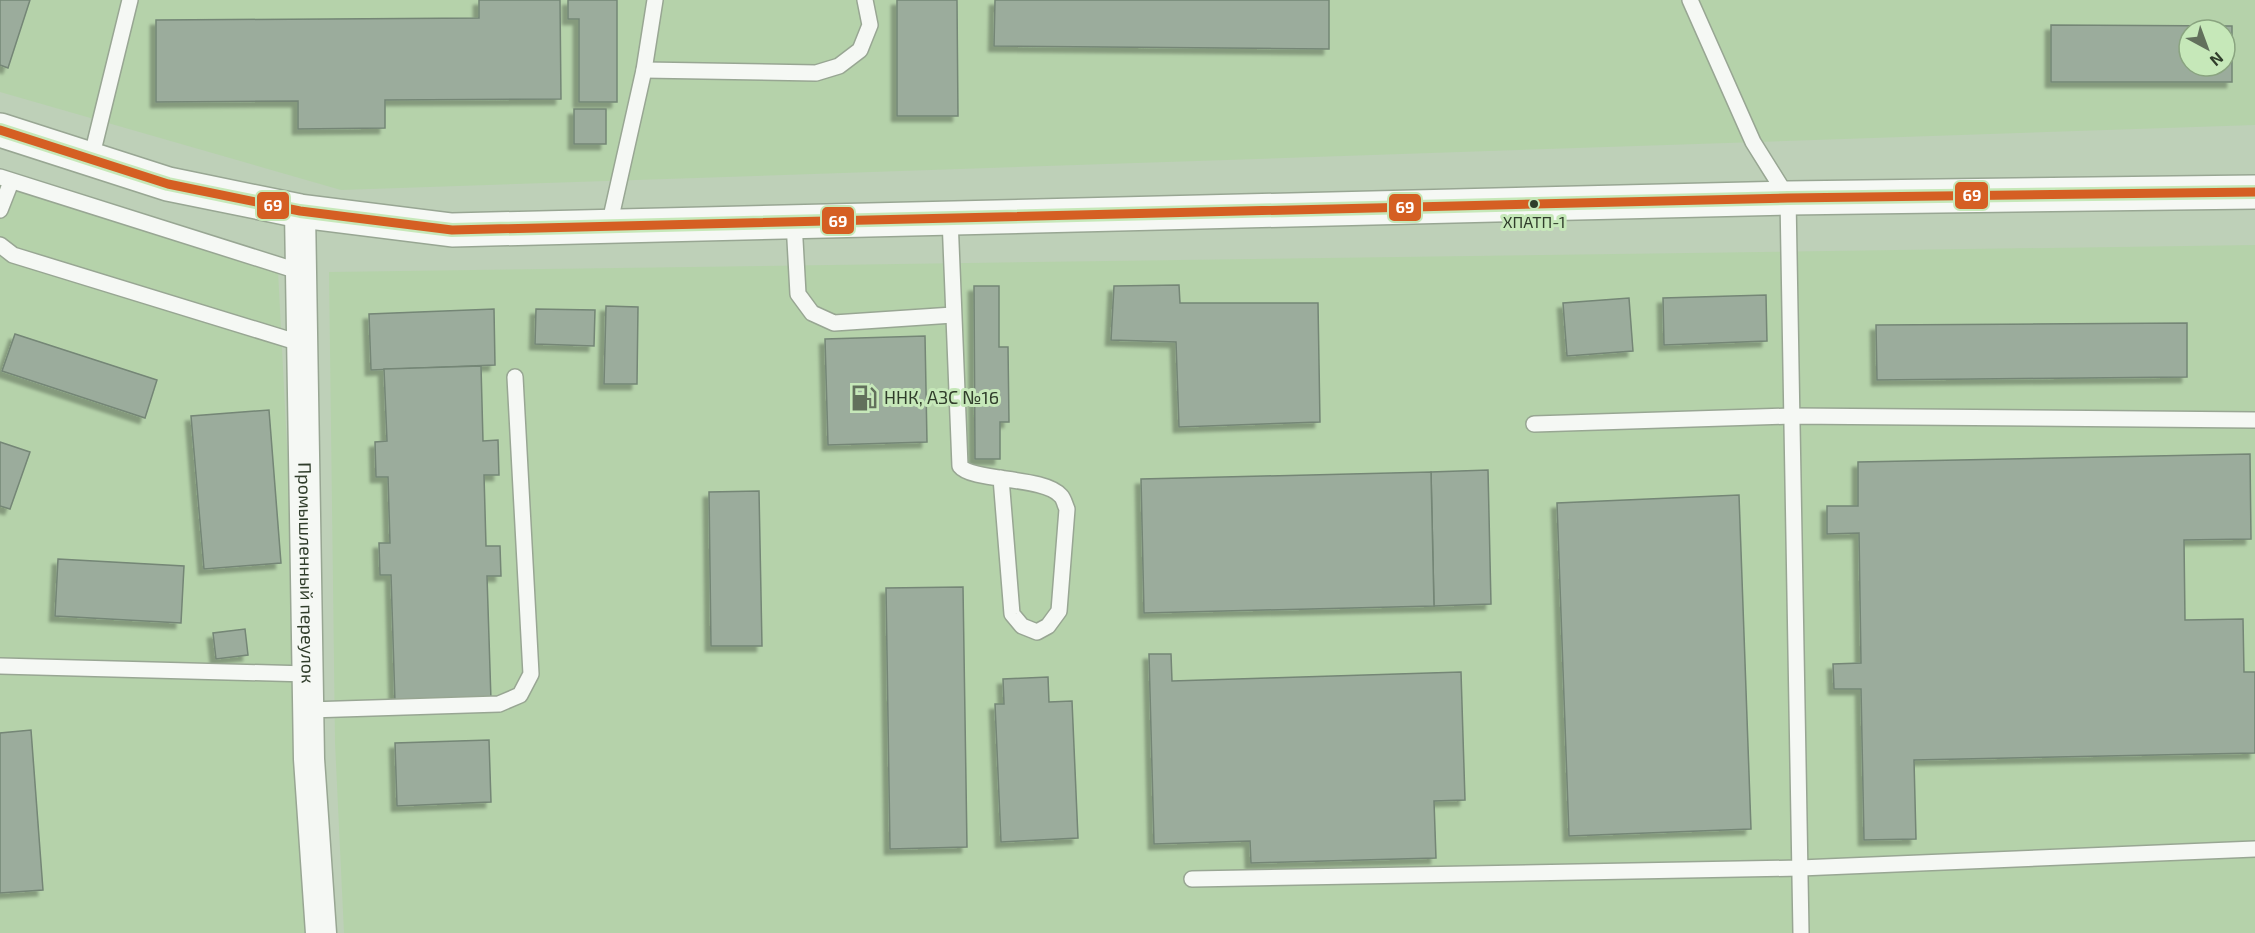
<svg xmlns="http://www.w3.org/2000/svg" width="2255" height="933" font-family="'Exo 2',sans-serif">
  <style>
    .built { fill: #b5d2aa; fill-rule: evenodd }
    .building { fill: #9bac9c; stroke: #748676; stroke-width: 1.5; fill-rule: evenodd; filter: url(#shadow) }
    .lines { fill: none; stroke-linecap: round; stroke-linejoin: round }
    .service-casing { stroke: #98a693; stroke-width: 18 }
    .minor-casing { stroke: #98a693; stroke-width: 33 }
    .tertiary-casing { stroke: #98a693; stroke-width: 36 }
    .service { stroke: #f5f8f4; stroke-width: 15 }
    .minor { stroke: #f5f8f4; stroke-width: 30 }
    .tertiary { stroke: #f5f8f4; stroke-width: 33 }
    .bus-1-casing { stroke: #c6e8b9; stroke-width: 14 }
    .bus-1 { stroke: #d55f23; stroke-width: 9 }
    .bus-dot { fill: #303d2b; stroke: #c6e8b9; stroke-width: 2 }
    .labels { text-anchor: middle; stroke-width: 6; stroke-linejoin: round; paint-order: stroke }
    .bus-label { font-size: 16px; fill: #303d2b; stroke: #c6e8b9 }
    .poi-label { font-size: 18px; fill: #303d2b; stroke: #c6e8b9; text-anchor: start }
    .street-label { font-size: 18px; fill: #303d2b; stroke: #c6e8b9 }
    .line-badge { stroke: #c6e8b9; stroke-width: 2 }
    .badge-label { font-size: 16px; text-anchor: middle; font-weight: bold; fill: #fff }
  </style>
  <defs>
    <filter id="shadow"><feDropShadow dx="-5.5" dy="5.5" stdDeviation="1.5" flood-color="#0004"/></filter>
  </defs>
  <rect width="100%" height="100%" fill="#bed0b8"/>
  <g class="built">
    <path d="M0,0H2255V125L341,190L0,92ZM2189,30H2225V66H2189Z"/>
    <path d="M0,178L278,271L312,933H0Z"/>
    <path d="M2255,245V933H344L335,743L329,272Z"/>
  </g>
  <g class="building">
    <path d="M0,0H30L8,68L0,65Z"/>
    <path d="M479,0H560L561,99L385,100V128L298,129V101L156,102V20L479,18Z"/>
    <path d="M568,0H617V102H579V19H568Z"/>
    <path d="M897,0H957L958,116H897Z"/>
    <path d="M995,0H1329V49L994,46Z"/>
    <path d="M2051,25L2232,26V82H2051ZM2189,30H2225V66H2189Z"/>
    <rect x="574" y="109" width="32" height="35"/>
    <path d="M1179,285L1180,303H1318L1320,422L1179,427L1176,342L1111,340L1114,286Z"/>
    <path d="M974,286H999V347H1008L1009,422H1000V459H975Z"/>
    <path d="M1766,295L1767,341L1664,345L1663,298Z"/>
    <path d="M1629,298L1633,351L1567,356L1563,303Z"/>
    <path d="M606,306L638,307L637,384H604Z"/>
    <path d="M494,309L495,365L371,370L369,314Z"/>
    <path d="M536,309L595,310L594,346L535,344Z"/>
    <path d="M2187,323V377L1877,380L1876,325Z"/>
    <path d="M15,334L157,380L145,418L2,371Z"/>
    <path d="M925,336L927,442L828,445L825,339Z"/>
    <path d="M481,366L483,441L498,440L499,475H484L486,546H500L501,576H487L491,700L395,703L391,575H380L379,543H390L388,477H376L375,442L387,441L384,369Z"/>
    <path d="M269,410L281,563L204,569L191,416Z"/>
    <path d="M0,442L30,452L10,509L0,506Z"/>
    <path d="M2250,454L2251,539L2184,540L2185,620L2243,619L2244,672H2255V753L1914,760L1916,839L1864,840L1861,689H1834L1833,664L1861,663L1859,533L1827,534V506H1858V462Z"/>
    <path d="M1488,470L1491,604L1434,606L1431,472Z"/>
    <path d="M1431,472L1434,606L1144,613L1141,479Z"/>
    <path d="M759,491L762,646H711L709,492Z"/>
    <path d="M1739,495L1751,829L1569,836L1557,503Z"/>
    <path d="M58,559L184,566L181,623L55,616Z"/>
    <path d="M963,587L967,847L890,849L886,588Z"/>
    <path d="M245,629L248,655L216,659L213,633Z"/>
    <path d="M1149,654H1171L1172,681L1461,672L1465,800L1434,801L1436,858L1251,863L1250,841L1154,844Z"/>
    <path d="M1048,677L1049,702L1072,701L1078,838L1001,842L995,704H1004L1003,679Z"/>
    <path d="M31,730L43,890L0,893V733Z"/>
    <path d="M489,740L491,802L397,806L395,743Z"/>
  </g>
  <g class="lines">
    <g class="service-casing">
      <g id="service">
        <path d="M1690,0L1753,142L1788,198L1801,933"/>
        <path d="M644,70L816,73L839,66L860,50L870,25L865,0"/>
        <path d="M91,159L130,0"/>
        <path d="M0,177L301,272"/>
        <path d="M0,210L11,182"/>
        <path d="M950,218L960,466C972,482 1045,476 1061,496C1064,499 1065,505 1067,509L1059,611L1048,626L1037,632L1022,626L1012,614L1001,478"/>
        <path d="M794,222L798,294L812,313L834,323L953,315"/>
        <path d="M609,226L644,70L655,0"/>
        <path d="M0,245L13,255L303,344"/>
        <path d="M1534,424L1791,416L2255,420"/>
        <path d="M0,666L308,674"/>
        <path d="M309,710L499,704L520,695L531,674L515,377"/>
        <path d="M1192,879L1800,868L2255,849"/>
      </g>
    </g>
    <g class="minor-casing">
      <g id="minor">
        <path id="s1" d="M300,211L309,759L321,933"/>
      </g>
    </g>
    <g class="tertiary-casing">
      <path id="tertiary" d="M0,130L168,184L300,211L452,230L1788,198L2255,192"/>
    </g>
    <use href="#service" class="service"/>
    <use href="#minor" class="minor"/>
    <use href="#tertiary" class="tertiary"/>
    <g class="bus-1-casing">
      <path id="bus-1" d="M0,130L168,184L300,211L452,230L1788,198L2255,192"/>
    </g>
    <use href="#bus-1" class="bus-1"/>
  </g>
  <defs>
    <g id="fuel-bare" transform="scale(2.07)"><path d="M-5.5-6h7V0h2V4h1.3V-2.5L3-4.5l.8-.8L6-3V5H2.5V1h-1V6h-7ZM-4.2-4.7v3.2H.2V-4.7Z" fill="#62705c" stroke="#c6e8b9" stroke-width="2.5" paint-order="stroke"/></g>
  </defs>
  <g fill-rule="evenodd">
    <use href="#fuel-bare" x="864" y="398"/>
  </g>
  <circle class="bus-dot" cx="1534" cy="204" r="5"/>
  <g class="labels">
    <g class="bus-label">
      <text x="1534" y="228">ХПАТП-1</text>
    </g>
    <g class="poi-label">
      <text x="884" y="404">ННК, АЗС №16</text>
    </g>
    <g class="street-label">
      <text dy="6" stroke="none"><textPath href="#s1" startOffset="362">Промышленный переулок</textPath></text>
    </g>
  </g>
  <g class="line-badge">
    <rect x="1954" y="181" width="35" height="29" rx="6" fill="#d55f23"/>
    <rect x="256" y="191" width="34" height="29" rx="6" fill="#d55f23"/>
    <rect x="1388" y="193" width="34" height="29" rx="6" fill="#d55f23"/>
    <rect x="821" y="206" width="34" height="29" rx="6" fill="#d55f23"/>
  </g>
  <g class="badge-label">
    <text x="1972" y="201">69</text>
    <text x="273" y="211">69</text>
    <text x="1405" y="213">69</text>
    <text x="838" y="227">69</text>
  </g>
  <g transform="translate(2207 48) rotate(139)"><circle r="28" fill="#c6e8b9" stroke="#8aa480" stroke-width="1.5"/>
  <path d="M0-4.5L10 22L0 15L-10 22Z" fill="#62705c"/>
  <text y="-9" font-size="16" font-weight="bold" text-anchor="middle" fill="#303d2b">N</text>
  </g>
</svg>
